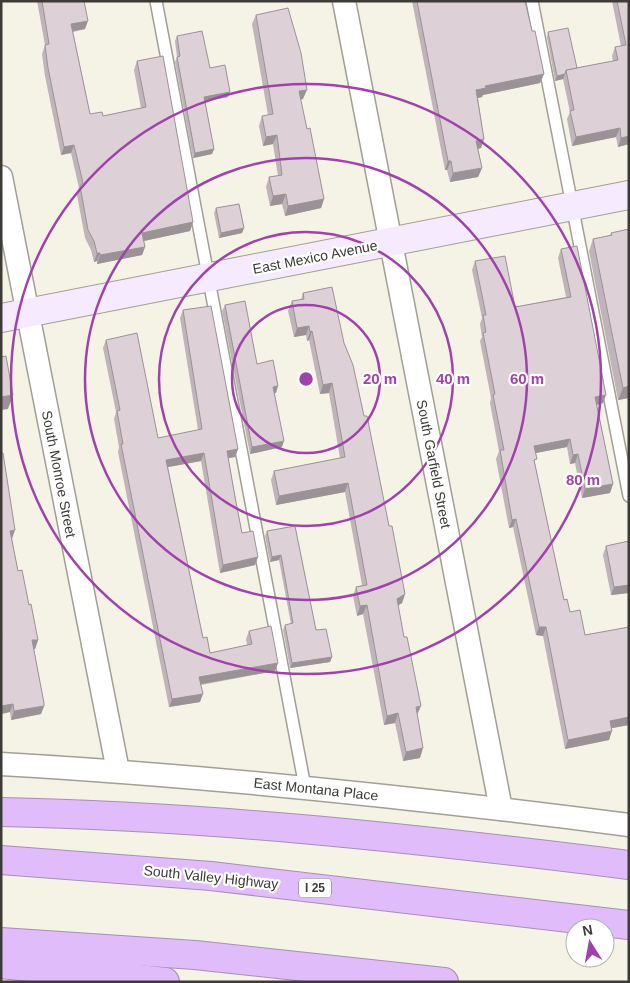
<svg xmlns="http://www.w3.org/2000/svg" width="630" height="983" font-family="Arial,sans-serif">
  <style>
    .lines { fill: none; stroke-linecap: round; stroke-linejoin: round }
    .lane-casing { stroke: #a29f94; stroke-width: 14 }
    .street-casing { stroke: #a29f94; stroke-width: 25 }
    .secondary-casing { stroke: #a29f94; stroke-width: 30 }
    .highway-casing { stroke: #a78fb5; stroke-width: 30 }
    .lane { stroke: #fff; stroke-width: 11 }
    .street { stroke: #fff; stroke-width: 22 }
    .secondary { stroke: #f6ebfe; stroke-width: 28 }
    .highway { stroke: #e1bcfa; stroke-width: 28 }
    .wall { fill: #beb4b9 }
    .shaded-wall { fill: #9b9296 }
    .building { fill: #ddd1d7; stroke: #9b9296 }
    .ring { fill: none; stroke: #a042ac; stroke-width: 2.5 }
    .labels { text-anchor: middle; stroke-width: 4.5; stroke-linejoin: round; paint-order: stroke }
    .shield { fill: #fff; stroke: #767672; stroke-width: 1 }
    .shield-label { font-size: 12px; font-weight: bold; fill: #3c3b36 }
    .street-label { font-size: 14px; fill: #3c3b36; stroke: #fff }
    .centre { fill: #a042ac; stroke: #fff; stroke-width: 2.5 }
    .ring-label { font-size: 15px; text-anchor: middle; font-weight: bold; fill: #a042ac; stroke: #fff; stroke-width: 4.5; stroke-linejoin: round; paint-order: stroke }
  </style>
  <rect width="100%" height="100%" fill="#f5f2e6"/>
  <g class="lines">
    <g class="lane-casing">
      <g id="lane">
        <path d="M156,1L305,787"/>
        <path d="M532,1L629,496"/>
      </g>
    </g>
    <g class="street-casing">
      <g id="street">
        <path d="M344,1L501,809"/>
        <path d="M1,177L118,771"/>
        <path d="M1,764C211,776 420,798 629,825"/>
      </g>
    </g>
    <g class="secondary-casing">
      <path id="secondary" d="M1,318L629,195"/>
    </g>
    <g class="highway-casing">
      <g id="highway">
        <path d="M1,812C211,816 420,839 629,865"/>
        <path d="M1,860L211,876L629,925"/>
        <path d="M1,942L195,955L444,982"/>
        <path d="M1,964L165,982"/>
      </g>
    </g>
    <use href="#lane" class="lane"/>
    <use href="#street" class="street"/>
    <use href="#secondary" class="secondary"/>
    <use href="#highway" class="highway"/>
  </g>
  <g class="wall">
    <path d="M37,1H84L85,29L73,32L90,114L103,116L141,108L134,70L137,61L193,222L190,231L144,241L145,247L142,255L97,264V261L94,262L91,250L85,238L77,195L79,188L71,153L61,155L45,76L42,54L45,45Z"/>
    <path d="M412,1H525L532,31L544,74L540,83L483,95L482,97L478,98L484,139L481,148L478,149L482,168L478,177L450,182L447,170H445Z"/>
    <path d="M612,1H629V144L618,147L616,137L572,146L567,119L570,112L563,79L555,81L547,37L548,32L577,68L613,61L612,56L615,47L621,46Z"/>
    <path d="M256,15L303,99L300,100L307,129L324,199L321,208L285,216L282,204L270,206L266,187L269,177L278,176L273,144L263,146L259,126L262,116L268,115L252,24Z"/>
    <path d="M177,36L210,68L228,97L205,101L214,149L212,154L193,158L175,62L177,57L175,41Z"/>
    <path d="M216,208L244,228L242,233L219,238L214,213Z"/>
    <path d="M629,229V398L618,400L589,251L593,239L610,235L611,233Z"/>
    <path d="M561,249L603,403L597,405L613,484L610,493L582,498L575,463L570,464L567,447L535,453V464L564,600L570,612L585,635L629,725L612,728L609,740L565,749L543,636L536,635L513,527L509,528L496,459L499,451L490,403L491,398L480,341L482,337L480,324L482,318L472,270L475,261L515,307L566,297L558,258Z"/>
    <path d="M303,293L344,343L405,594L402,603L398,606L417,715L420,758L403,761L395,723L384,725L363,614L357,616L353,596L356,587L362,585L345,492L276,505L271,480L274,471L340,458L329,393L320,394L309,340L307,341L306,335L294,337L288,311L292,301L301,300Z"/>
    <path d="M225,305L257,364L276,393H274L282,447L250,454L222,311Z"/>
    <path d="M183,310L238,449L235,457L228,458L242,533L258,557L255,565L220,573L201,461L168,467L203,638L210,653L247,645L246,639L249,631L275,671L201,685L200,702L169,707L118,452L119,447L114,419L116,412L103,348L106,340L158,438L198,430L180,318Z"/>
    <path d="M1,453L12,539L18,571L29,605L38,640L35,649H34L44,706L41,714L11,720L10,712L1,714Z"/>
    <path d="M295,526L316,630L332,657L330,662L290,668L283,630L285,625L291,624L279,560L270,562L265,536L267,531Z"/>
    <path d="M629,541V593L611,595L603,555L606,546Z"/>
  </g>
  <g class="shaded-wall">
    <path d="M88,21L85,29L68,32L71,24Z"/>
    <path d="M544,74L540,83L483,95L482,97L473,99L476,90L485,86Z"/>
    <path d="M565,74L563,79L555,81L557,76Z"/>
    <path d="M307,90L303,99L295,100L299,91Z"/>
    <path d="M230,92L228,97L202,102L204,97Z"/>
    <path d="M620,128L616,137L572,146L576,137Z"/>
    <path d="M277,135L273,144L263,146L266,137Z"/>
    <path d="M629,136V144L618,147L621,138Z"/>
    <path d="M484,139L481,148L473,150L476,141Z"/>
    <path d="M74,145L71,153L61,155L64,147Z"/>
    <path d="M214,149L212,154L193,158L195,153Z"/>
    <path d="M448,161H451L447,170H445Z"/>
    <path d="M482,168L478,177L450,182L453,173Z"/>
    <path d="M286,194L282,204L270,206L273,196Z"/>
    <path d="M324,199L321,208L285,216L288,206Z"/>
    <path d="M193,222L190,231L139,242L142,233Z"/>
    <path d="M244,228L242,233L219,238L221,233Z"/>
    <path d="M145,247L142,255L97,264L100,255Z"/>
    <path d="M97,253H100L97,261L94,262Z"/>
    <path d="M309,326L306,335L294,337L297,328Z"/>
    <path d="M312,331L309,340L307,341L310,332Z"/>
    <path d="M332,383L329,393L320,394L323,385Z"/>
    <path d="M278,386L276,393L271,394L273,387Z"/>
    <path d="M629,386V398L618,400L623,388Z"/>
    <path d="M13,395L8,409L1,410V397Z"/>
    <path d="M606,395L603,403L592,406L595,397Z"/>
    <path d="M570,439L567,447L531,454L534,446Z"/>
    <path d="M284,441L282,447L250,454L252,447Z"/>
    <path d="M238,449L235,457L224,459L227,451Z"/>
    <path d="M204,453L201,461L163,468L166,460Z"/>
    <path d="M578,454L575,463L570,464L573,455Z"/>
    <path d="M348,483L345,492L276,505L279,496Z"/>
    <path d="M613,484L610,493L582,498L585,489Z"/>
    <path d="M516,519L513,527L509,528L512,520Z"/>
    <path d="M15,530L12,539L10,531Z"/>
    <path d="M281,555L279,560L270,562L272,557Z"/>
    <path d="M258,557L255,565L220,573L223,565Z"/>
    <path d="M629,585V593L611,595L614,587Z"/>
    <path d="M405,594L402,603L393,608L397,599Z"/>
    <path d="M367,605L363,614L357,616L360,606Z"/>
    <path d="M539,627H546L543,636L536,635Z"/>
    <path d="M32,640H38L35,649H29Z"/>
    <path d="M332,657L330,662L290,668L292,663Z"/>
    <path d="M278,663L275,671L196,685L199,677Z"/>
    <path d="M203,694L200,702L169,707L172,699Z"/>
    <path d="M13,704L10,712L1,714V706Z"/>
    <path d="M44,706L41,714L11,720L14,711Z"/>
    <path d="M421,706L417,715L416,707Z"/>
    <path d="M398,713L395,723L384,725L387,716Z"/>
    <path d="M629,717V725L607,729L610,721Z"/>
    <path d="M612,731L609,740L565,749L568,740Z"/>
    <path d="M423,748L420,758L403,761L406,752Z"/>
  </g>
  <g class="building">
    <path d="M42,1H84L88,21L71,24L90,114L102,112L103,116L146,107L137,61L163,56L193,222L142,233L145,247L100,255V253H97L94,241L88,230L80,186L83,183L74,145L64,147L48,68L45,45L49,44Z"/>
    <path d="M417,1H525L532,31H535L544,74L485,86L486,88L476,90L484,139L476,141L482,168L453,173L451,161H448Z"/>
    <path d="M617,1H629V136L621,138L620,128L576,137L570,111L574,110L566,70L618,60L615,47L626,45Z"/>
    <path d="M288,8L301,53L307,90L299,91L307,129L310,128L324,199L288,206L286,194L273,196L269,177L282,175L277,135L266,137L262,116L273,114L256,15Z"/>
    <path d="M568,28L577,68L566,70L565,74L557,76L548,32Z"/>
    <path d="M202,31L210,68L225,65L230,92L204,97L214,149L195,153L177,57L180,56L177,36Z"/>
    <path d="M239,204L244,228L221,233L216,208Z"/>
    <path d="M629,229V386L623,388L593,239L612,235L611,233Z"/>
    <path d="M577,246L606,395L595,397L613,484L585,489L578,454L573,455L570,439L534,446L537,459L534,460L564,600L567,599L570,612L580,610L585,635L629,627V717L610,721L612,731L568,740L546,627H539L516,519L512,520L500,450H504L493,395L495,394L483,333L486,332L483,315H486L475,261L505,256L515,307L571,297L561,249Z"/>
    <path d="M332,287L344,343L353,365L364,416H367L389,526H392L405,594L397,599L404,637H407L421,706L416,707L423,748L406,752L398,713L387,716L367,605L360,606L356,587L367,585L348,483L279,496L274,471L345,457L332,383L323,385L312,331L310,332L309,326L297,328L292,301L304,299L303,293Z"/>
    <path d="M245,301L257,364L273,360L278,386L273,387L284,441L252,447L225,305Z"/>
    <path d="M211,306L238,449L227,451L235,497L242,533L253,531L258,557L223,565L204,453L166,460L203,638L207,637L210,653L252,644L249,631L271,626L278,663L199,677L203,694L172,699L121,444H123L117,411L120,410L106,340L137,333L158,438L202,429L183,310Z"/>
    <path d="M6,356L13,395L1,397V357Z"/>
    <path d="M1,453H3L15,530L10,531L18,571L22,570L29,605L31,604L38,640H32L44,703V706L14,711L13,704L1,706V636H2L1,631Z"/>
    <path d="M295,526L316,630L326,629L332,657L292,663L285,625L293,623L281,555L272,557L267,531Z"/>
    <path d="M629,541V585L614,587L606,546Z"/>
  </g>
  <g class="ring">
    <circle cx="306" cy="379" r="74"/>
    <circle cx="306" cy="379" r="147"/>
    <circle cx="306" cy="379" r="221"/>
    <circle cx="306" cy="379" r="295"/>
  </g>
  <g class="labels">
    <rect class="shield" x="299" y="878.5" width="32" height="19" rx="4"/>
    <g class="shield-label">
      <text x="315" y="892">I 25</text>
    </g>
    <g class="street-label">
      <text transform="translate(315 257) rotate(-11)" y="5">East Mexico Avenue</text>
      <text transform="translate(434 464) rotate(79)" y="5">South Garfield Street</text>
      <text transform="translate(59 474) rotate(79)" y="5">South Monroe Street</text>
      <text transform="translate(316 789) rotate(6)" y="5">East Montana Place</text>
      <text transform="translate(211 877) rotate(6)" y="5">South Valley Highway</text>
    </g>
  </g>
  <circle cx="306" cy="379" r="8" class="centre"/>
  <g class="ring-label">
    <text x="380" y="384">20 m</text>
    <text x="453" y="384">40 m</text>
    <text x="527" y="384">60 m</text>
    <text x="583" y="485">80 m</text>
  </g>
  <rect width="630" height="983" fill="none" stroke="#3c3b36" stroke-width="5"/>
  <g transform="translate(590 943) rotate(349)"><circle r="24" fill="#ffffff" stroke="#b1b1af"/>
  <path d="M0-4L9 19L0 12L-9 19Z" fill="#a042ac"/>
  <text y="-8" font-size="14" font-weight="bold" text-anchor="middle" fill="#3c3b36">N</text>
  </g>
</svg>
